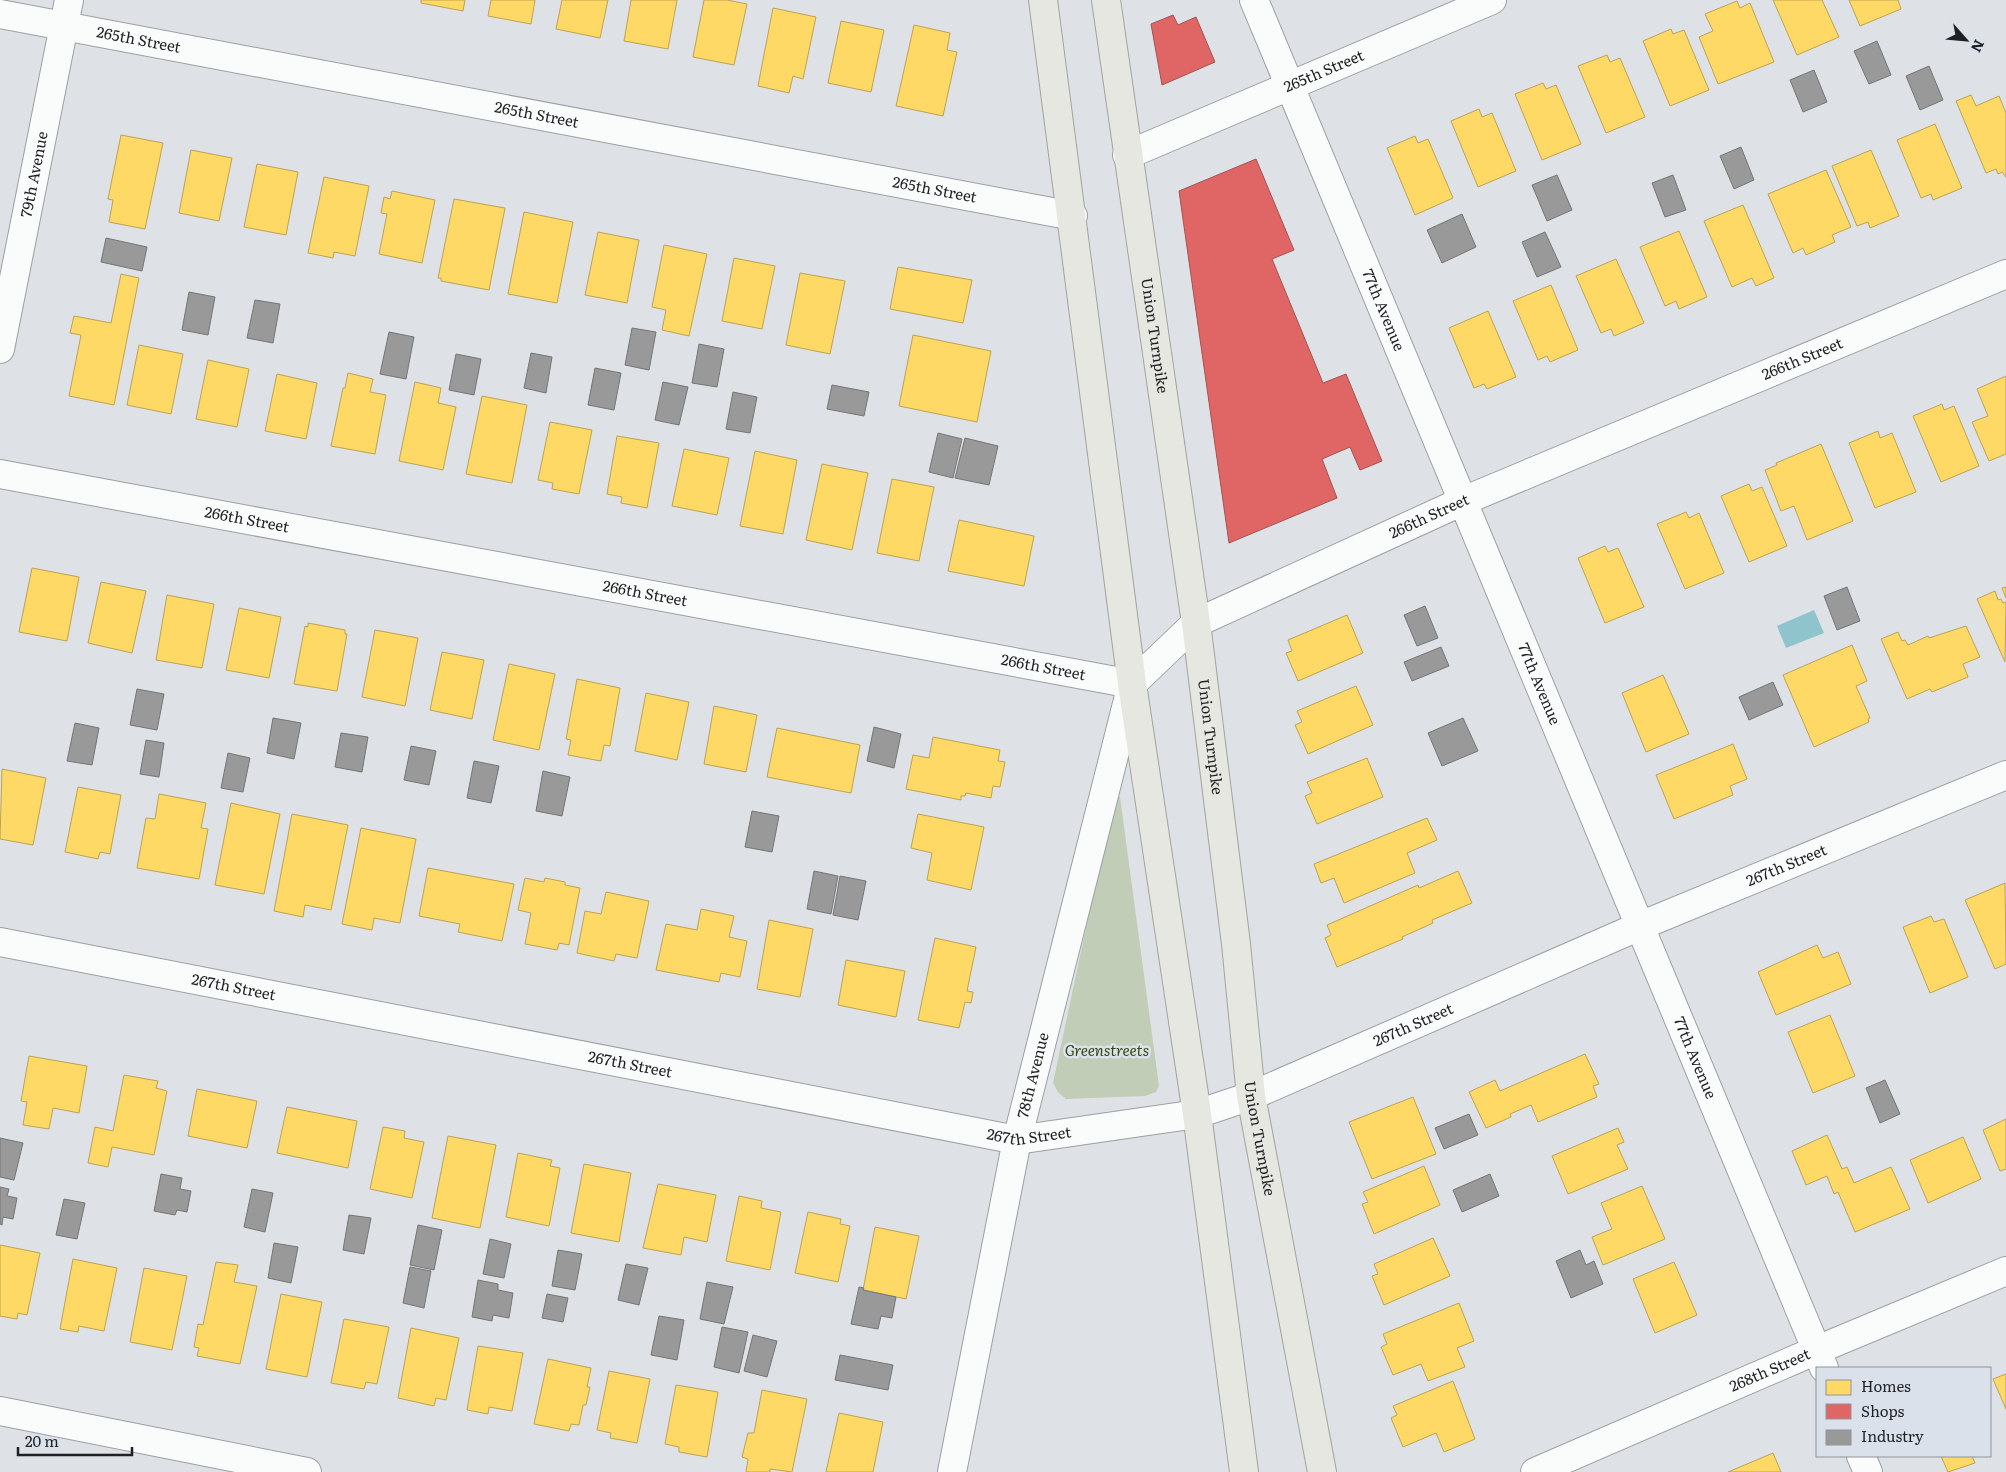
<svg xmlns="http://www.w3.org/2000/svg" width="2006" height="1472" font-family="Literata,serif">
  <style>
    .green { fill: #c2cdb8 }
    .water { fill: #90c4cc }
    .homes { fill: #ffd966; stroke: #bca252 }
    .shops { fill: #e06666; stroke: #a65152 }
    .industry { fill: #999; stroke: #747576 }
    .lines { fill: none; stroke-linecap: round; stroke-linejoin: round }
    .street-casing { stroke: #9d9fa3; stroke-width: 30 }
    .primary-casing { stroke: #a2a49b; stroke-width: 30 }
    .street { stroke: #fafbfb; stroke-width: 28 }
    .primary { stroke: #e6e7e1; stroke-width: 28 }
    .labels { text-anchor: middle; stroke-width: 5; stroke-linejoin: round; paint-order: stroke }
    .street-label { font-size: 15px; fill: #1e2023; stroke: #dbe1ea }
    .park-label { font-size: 15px; font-style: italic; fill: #36470d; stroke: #dbe1ea }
  </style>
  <rect width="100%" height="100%" fill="#dee2e6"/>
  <path class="green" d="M1114,796L1120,797L1159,1086L1156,1092L1145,1096L1066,1099L1058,1092L1053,1083Z"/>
  <path class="water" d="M1814,610L1824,633L1786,648L1777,626Z"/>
  <g class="homes">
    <path d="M421,0H465L463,11L421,3Z"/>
    <path d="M491,0H535L531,24L488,16Z"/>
    <path d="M562,0H608L600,38L556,29Z"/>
    <path d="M631,0H677L668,49L624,41Z"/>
    <path d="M704,0H727L747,4L734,65L693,57Z"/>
    <path d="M1773,0H1822L1839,37L1797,55Z"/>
    <path d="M1849,0H1898L1901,9L1860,26Z"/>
    <path d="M1737,1L1740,8L1750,3L1774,62L1718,84L1699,37L1713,31L1705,14Z"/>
    <path d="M773,8L816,17L803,79L793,76L789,93L758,86Z"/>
    <path d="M841,21L884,30L871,92L828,83Z"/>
    <path d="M914,25L950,33L947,50L957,52L943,116L896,106Z"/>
    <path d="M1671,29L1673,34L1684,30L1709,90L1670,106L1643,41Z"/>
    <path d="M1607,55L1610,62L1620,58L1645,117L1606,133L1578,66Z"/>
    <path d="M1543,83L1546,89L1556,85L1581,144L1542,160L1515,94Z"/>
    <path d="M1971,95L1976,106L1999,96L2006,113V177L2002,172L1998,174L1996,169L1986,173L1956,101Z"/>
    <path d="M1479,109L1482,117L1492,113L1516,171L1478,187L1451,121Z"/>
    <path d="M1935,124L1962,188L1933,200L1931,194L1921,198L1897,140Z"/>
    <path d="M121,135L163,143L145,229L109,222L113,200L108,199Z"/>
    <path d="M1415,136L1418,143L1428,139L1453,198L1415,215L1387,148Z"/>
    <path d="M191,150L232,158L219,221L179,213Z"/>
    <path d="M1871,150L1899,216L1870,228L1868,222L1857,226L1832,166Z"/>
    <path d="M257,164L298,172L286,235L244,227Z"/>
    <path d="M1826,170L1851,227L1832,235L1835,242L1806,255L1803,248L1793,253L1768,194Z"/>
    <path d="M324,177L369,186L355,256L334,252L333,258L308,253Z"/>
    <path d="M392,191L435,200L422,263L379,254L387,214L381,213L384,197L390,199Z"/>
    <path d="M454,199L505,208L489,290L441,281V278H438Z"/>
    <path d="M1743,205L1774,278L1756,286L1752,278L1732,287L1704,221Z"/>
    <path d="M524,212L573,222L557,303L508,294Z"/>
    <path d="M1679,231L1707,297L1679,309L1676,301L1665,306L1640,247Z"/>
    <path d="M598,232L639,240L627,303L585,295Z"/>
    <path d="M664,245L707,254L689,336L662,330L666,310L652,307Z"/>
    <path d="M734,258L775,266L762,329L722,321Z"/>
    <path d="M1616,259L1644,323L1614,336L1611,329L1601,333L1576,276Z"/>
    <path d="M898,267L972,280L963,323L890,309Z"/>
    <path d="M800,273L845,281L830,354L786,345Z"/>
    <path d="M121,274L139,278L114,405L69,396L81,335L70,333L74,316L111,323Z"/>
    <path d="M1551,285L1578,350L1550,362L1547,356L1538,360L1513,301Z"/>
    <path d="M1488,311L1516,377L1487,389L1484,384L1474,388L1449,328Z"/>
    <path d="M913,335L991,351L977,422L899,406Z"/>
    <path d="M139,345L183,354L171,414L127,405Z"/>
    <path d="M208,360L249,369L237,427L196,419Z"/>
    <path d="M348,373L373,379L370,392L386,395L375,454L331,446L343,388H345Z"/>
    <path d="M277,374L317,383L306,439L265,431Z"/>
    <path d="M2006,376V454L1989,461L1972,422L1988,416L1977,389Z"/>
    <path d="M415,382L441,388L438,403L456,407L443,470L399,461Z"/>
    <path d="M482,396L527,405L512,483L466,474Z"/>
    <path d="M1942,404L1944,410L1954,406L1979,466L1941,482L1913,416Z"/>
    <path d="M550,422L592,430L579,494L552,489L553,483L538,480Z"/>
    <path d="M1878,431L1880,438L1892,433L1916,492L1875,508L1849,443Z"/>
    <path d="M617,436L659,443L647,508L621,503L622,497L607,494Z"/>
    <path d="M1821,444L1853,521L1807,540L1794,506L1781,511L1765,470L1777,465L1776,463Z"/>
    <path d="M684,449L729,458L717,515L672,506Z"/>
    <path d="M755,451L797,460L783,534L740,526Z"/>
    <path d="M822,464L868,473L852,550L806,540Z"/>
    <path d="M892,479L934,487L919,561L877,553Z"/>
    <path d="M1749,484L1752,491L1762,487L1787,546L1749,562L1721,496Z"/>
    <path d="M1686,512L1689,518L1699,513L1724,573L1685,589L1657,524Z"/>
    <path d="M959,520L1034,536L1024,586L948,571Z"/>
    <path d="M1605,546L1608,552L1618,548L1644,607L1605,623L1578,558Z"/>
    <path d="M32,568L79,577L67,641L19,632Z"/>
    <path d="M101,582L146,591L132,653L88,643Z"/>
    <path d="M2006,587V598L2002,588Z"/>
    <path d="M1995,591L1998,600L2001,599L2003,603L2006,602L2005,662L1977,599Z"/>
    <path d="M167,595L214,604L202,668L156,660Z"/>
    <path d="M239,608L281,617L269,678L226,670Z"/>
    <path d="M1347,615L1363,653L1298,681L1286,653L1292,651L1288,640Z"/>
    <path d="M308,623L345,630V634H347L337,691L294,684L305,626L308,627Z"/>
    <path d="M1966,626L1980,657L1963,664L1968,677L1932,692L1930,689L1907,699L1881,639L1898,632L1902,641L1905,640L1908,645L1928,636L1929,638Z"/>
    <path d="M375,630L418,638L405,706L362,697Z"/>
    <path d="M1852,645L1867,681L1856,686L1870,718L1868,719L1869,722L1814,747L1783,675Z"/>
    <path d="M442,652L484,660L472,719L430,710Z"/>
    <path d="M509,664L555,674L539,750L493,740Z"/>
    <path d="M1663,675L1689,734L1646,752L1622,693Z"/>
    <path d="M577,679L620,688L610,746L604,745L601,761L568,755L571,740L566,739Z"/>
    <path d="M1356,686L1373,725L1308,754L1295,725L1302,722L1297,711Z"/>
    <path d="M646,693L689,702L677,760L635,751Z"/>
    <path d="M714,706L757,715L746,772L704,764Z"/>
    <path d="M777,728L860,745L851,793L767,777Z"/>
    <path d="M933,737L1000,750L998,761L1005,762L1000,787L993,786L991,798L966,793L965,796H961V800L906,789L913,755L929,758Z"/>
    <path d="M1733,744L1747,779L1730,786L1733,795L1674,819L1656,775Z"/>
    <path d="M1367,758L1383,797L1317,824L1305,796L1312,793L1307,782Z"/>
    <path d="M2,769L46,778L33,845L0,839Z"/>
    <path d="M78,787L121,795L110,854L100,852L98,859L65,852Z"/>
    <path d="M159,794L206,803L201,828L208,829L199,879L137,868L146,818L155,819Z"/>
    <path d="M231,803L280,814L264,894L215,885Z"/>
    <path d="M292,814L348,825L331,910L305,905L303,917L274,911Z"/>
    <path d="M918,814L984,827L971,890L927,880L932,853L911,848Z"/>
    <path d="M1427,818L1437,840L1407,853L1415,873L1344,903L1334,878L1321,883L1314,864Z"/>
    <path d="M361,828L416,839L400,923L374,918L372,930L342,924Z"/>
    <path d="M428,868L514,884L502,941L458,932L460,924L419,916Z"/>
    <path d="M1458,871L1472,903L1432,920L1433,923L1402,937L1403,939L1337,967L1325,938L1331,935L1327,925L1418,885L1419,888Z"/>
    <path d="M525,878L544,882L545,878L565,882V885L580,888L569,945L559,943L557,950L525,944L531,913L518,910Z"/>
    <path d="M2005,883L2006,964L1995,969L1965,900Z"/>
    <path d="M606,892L649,901L637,958L616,954L614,961L577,953L585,911L601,914Z"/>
    <path d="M701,909L734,916L729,937L747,941L740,977L721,973L719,982L656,970L666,924L697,930Z"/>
    <path d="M1931,916L1934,922L1944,919L1968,977L1930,993L1903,927Z"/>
    <path d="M769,920L813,929L800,997L757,989Z"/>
    <path d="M935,938L976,947L967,991L973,992L971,1003L965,1002L959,1028L918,1020Z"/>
    <path d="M1817,945L1823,958L1838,952L1851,984L1776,1015L1758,972Z"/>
    <path d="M846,960L905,971L896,1017L838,1005Z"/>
    <path d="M1830,1015L1855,1076L1813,1093L1788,1032Z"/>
    <path d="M1585,1054L1599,1084L1593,1086L1597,1097L1538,1122L1531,1105L1510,1114L1511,1117L1486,1128L1469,1092L1495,1080L1500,1091Z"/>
    <path d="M29,1056L87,1066L79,1113L53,1108L49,1129L23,1125L27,1102L21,1101Z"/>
    <path d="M124,1075L158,1081L156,1088L167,1091L154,1155L112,1147L108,1167L88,1163L95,1127L113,1131Z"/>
    <path d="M197,1089L257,1101L247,1148L188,1136Z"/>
    <path d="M1413,1097L1436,1154L1372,1179L1349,1122Z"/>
    <path d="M287,1107L357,1121L348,1168L277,1153Z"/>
    <path d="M2006,1119V1169L2000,1171L1983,1130Z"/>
    <path d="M383,1127L405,1131L404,1138L424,1142L412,1198L370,1189Z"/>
    <path d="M1618,1128L1624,1142L1617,1145L1628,1169L1568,1194L1552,1156Z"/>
    <path d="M1827,1135L1842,1169L1847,1167L1854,1183L1891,1167L1910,1209L1855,1232L1838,1192L1834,1194L1827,1176L1806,1185L1792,1151Z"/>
    <path d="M448,1136L496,1145L480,1228L432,1218Z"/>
    <path d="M1963,1137L1981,1179L1928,1203L1910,1160Z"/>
    <path d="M518,1153L552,1160L550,1166L560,1168L549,1226L506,1217Z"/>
    <path d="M584,1164L631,1173L619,1242L571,1233Z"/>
    <path d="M1424,1166L1440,1205L1374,1234L1362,1204L1368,1202L1363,1192Z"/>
    <path d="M658,1184L716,1195L707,1242L684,1237L681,1255L643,1248Z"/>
    <path d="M1642,1186L1665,1239L1603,1265L1592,1237L1612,1229L1601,1203Z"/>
    <path d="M739,1196L762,1201L761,1208L781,1212L770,1270L726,1261Z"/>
    <path d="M808,1212L841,1219L840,1224L850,1226L838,1282L795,1273Z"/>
    <path d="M875,1227L919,1236L906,1299L863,1290Z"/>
    <path d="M1433,1238L1450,1276L1384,1305L1372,1276L1378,1274L1374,1264Z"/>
    <path d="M0,1245L40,1253L27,1315L18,1313L17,1319L0,1316Z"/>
    <path d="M73,1259L117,1268L104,1331L79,1326L78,1332L60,1329Z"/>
    <path d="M216,1262L238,1265L234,1282L257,1286L240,1364L197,1356L199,1348L194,1347L198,1324L203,1325Z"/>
    <path d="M1674,1262L1697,1315L1655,1333L1633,1279Z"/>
    <path d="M144,1268L187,1276L172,1350L130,1342Z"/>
    <path d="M281,1294L322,1302L307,1377L266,1369Z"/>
    <path d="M1459,1303L1474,1341L1457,1348L1465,1367L1428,1381L1421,1364L1393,1375L1381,1347L1387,1344L1383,1334Z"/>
    <path d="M344,1319L389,1327L377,1384L366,1382L364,1389L331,1383Z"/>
    <path d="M411,1328L459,1338L446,1400L436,1398L434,1406L398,1398Z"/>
    <path d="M478,1346L523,1353L512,1411L489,1407L488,1414L467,1410Z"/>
    <path d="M548,1359L591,1368L587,1387H590L586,1405H583L579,1425L571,1424L569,1431L534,1424Z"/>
    <path d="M609,1371L650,1379L637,1443L610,1438L611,1433L597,1430Z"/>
    <path d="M2006,1374V1409L1993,1379Z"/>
    <path d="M1453,1381L1475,1439L1444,1452L1436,1433L1403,1447L1391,1418L1397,1415L1393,1406Z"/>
    <path d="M676,1385L718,1392L707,1457L679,1452V1447L665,1444Z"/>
    <path d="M762,1390L807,1399L792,1472L770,1469V1472H746L748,1459L742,1457L748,1433H754Z"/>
    <path d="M839,1413L883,1422L873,1472H826Z"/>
    <path d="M1773,1453L1781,1472H1728Z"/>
    <path d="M1941,1456H1972L1975,1463L1948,1472Z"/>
  </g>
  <g class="shops">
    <path d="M1173,15L1178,25L1196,17L1215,62L1162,85L1151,24Z"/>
    <path d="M1256,159L1294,250L1272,259L1323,383L1346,374L1382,461L1360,470L1350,447L1322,459L1337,498L1229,543L1179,191Z"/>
  </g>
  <g class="industry">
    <path d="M1877,41L1891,75L1869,84L1854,51Z"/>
    <path d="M1929,66L1943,100L1920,110L1906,76Z"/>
    <path d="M1814,70L1827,102L1803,112L1790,80Z"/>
    <path d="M1741,147L1754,180L1734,189L1720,156Z"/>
    <path d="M1557,175L1572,210L1547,221L1532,185Z"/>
    <path d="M1673,175L1686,210L1665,217L1652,183Z"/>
    <path d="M1462,214L1476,247L1442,263L1427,230Z"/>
    <path d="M1545,232L1561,267L1537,277L1522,242Z"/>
    <path d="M106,238L147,247L142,271L101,262Z"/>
    <path d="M189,292L215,297L208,335L182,330Z"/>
    <path d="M255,300L280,304L273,343L247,338Z"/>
    <path d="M632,328L656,332L649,370L625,365Z"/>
    <path d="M389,332L414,337L406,379L380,374Z"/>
    <path d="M699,344L724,349L717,387L692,383Z"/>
    <path d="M531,353L552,357L546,393L524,388Z"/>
    <path d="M456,354L481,359L474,395L449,390Z"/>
    <path d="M595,368L621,373L614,410L588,405Z"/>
    <path d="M663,382L688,387L679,425L655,420Z"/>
    <path d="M832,385L869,392L864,416L827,409Z"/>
    <path d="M733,392L757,397L750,433L726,429Z"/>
    <path d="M938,433L962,439L953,478L929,472Z"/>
    <path d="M965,438L998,446L989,485L955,478Z"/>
    <path d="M1847,587L1860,621L1837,630L1824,596Z"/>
    <path d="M1425,606L1438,638L1417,646L1404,615Z"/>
    <path d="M1441,647L1449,666L1412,681L1404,662Z"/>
    <path d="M1773,682L1783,705L1749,720L1739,697Z"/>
    <path d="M137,689L164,694L157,730L130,725Z"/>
    <path d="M273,718L301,723L294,759L267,753Z"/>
    <path d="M1463,718L1478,751L1442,766L1428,733Z"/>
    <path d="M75,723L99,728L92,765L67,761Z"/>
    <path d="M874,727L901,734L894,768L867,761Z"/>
    <path d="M341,733L368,737L362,772L335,767Z"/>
    <path d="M146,740L164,743L159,777L140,774Z"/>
    <path d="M411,746L436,751L429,785L404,780Z"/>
    <path d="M228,753L250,758L243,792L221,788Z"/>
    <path d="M474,761L499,766L491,803L467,798Z"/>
    <path d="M543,771L570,777L562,816L536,811Z"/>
    <path d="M752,811L779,816L772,852L745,847Z"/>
    <path d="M814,871L838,876L831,914L807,909Z"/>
    <path d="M840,876L866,881L858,920L833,915Z"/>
    <path d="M1885,1080L1900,1114L1880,1123L1866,1088Z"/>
    <path d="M1469,1114L1478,1135L1444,1149L1435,1128Z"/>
    <path d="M0,1138L23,1143L14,1180L0,1177Z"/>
    <path d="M161,1174L182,1178L180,1189L191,1191L187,1212L177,1210L175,1215L154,1211Z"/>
    <path d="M1490,1174L1499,1196L1462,1212L1453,1190Z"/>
    <path d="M0,1187L9,1189L7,1196L17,1198L13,1219L3,1217L2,1225L0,1224Z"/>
    <path d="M252,1189L273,1193L265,1232L244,1227Z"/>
    <path d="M64,1199L85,1203L77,1239L56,1235Z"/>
    <path d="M349,1215L371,1218L364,1254L343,1250Z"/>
    <path d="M418,1225L442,1230L434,1270L410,1265Z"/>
    <path d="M490,1239L511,1244L504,1278L483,1274Z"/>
    <path d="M274,1243L298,1247L291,1283L268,1278Z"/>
    <path d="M558,1250L582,1254L575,1290L552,1286Z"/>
    <path d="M1580,1250L1586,1265L1594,1261L1603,1284L1571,1298L1556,1261Z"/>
    <path d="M626,1264L648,1268L639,1305L618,1300Z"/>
    <path d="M410,1267L431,1271L424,1308L403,1303Z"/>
    <path d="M478,1280L498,1284V1290L513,1293L509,1318L493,1315L492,1321L472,1317Z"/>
    <path d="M707,1282L733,1287L724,1324L700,1319Z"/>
    <path d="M859,1287L864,1288L863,1290L896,1297L892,1318L881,1316L878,1329L851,1324Z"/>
    <path d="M547,1294L568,1298L563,1322L542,1318Z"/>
    <path d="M659,1316L684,1320L677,1360L651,1355Z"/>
    <path d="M722,1327L748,1332L739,1373L714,1367Z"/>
    <path d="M753,1335L777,1341L767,1377L744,1371Z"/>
    <path d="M840,1355L893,1365L888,1390L835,1380Z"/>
  </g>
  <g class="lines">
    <g class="street-casing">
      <g id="street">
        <path id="s1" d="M1254,0L1824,1368"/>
        <path id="s2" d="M0,14L1073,216"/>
        <path id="s3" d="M1127,155L1492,0"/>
        <path id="s4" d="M0,349L69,0"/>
        <path id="s5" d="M0,474L1132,684L1196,623L1463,501L2006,274"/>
        <path id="s6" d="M0,942L1017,1140L1197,1114L1251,1096L1640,926L2006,775"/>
        <path d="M0,1411L307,1472"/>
        <path d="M1861,1456L1868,1472"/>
        <path id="s7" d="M952,1472L1017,1140L1132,684"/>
        <path id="s8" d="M1535,1472L1817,1350L2006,1271"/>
      </g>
    </g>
    <g class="primary-casing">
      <g id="primary">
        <path d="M1043,0L1132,684L1197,1114L1244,1472"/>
        <path id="s9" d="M1106,0L1196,623L1236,944L1251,1096L1322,1472"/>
      </g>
    </g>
    <use href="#street" class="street"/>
    <use href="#primary" class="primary"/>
  </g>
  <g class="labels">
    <g class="street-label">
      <text dy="5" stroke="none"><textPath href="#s2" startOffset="141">265th Street</textPath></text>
      <text dy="5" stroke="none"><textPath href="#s3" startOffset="214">265th Street</textPath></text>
      <text dy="5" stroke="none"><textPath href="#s2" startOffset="546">265th Street</textPath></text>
      <text dy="5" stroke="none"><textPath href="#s4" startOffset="178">79th Avenue</textPath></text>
      <text dy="5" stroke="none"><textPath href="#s2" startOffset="951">265th Street</textPath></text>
      <text dy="5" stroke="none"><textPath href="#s1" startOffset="336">77th Avenue</textPath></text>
      <text dy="5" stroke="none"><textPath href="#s9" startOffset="339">Union Turnpike</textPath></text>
      <text dy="5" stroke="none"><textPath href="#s5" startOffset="1901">266th Street</textPath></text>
      <text dy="5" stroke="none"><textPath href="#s5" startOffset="1496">266th Street</textPath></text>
      <text dy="5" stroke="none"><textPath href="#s5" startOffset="251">266th Street</textPath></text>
      <text dy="5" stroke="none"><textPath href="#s5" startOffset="656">266th Street</textPath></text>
      <text dy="5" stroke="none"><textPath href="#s5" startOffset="1061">266th Street</textPath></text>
      <text dy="5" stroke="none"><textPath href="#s1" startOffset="741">77th Avenue</textPath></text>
      <text dy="5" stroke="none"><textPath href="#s9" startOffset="744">Union Turnpike</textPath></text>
      <text dy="5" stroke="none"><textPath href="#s6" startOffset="1858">267th Street</textPath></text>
      <text dy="5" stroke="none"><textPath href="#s6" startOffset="238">267th Street</textPath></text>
      <text dy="5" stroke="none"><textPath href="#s6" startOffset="1452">267th Street</textPath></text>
      <text dy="5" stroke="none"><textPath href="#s1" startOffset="1146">77th Avenue</textPath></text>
      <text dy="5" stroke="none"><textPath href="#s6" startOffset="642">267th Street</textPath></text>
      <text dy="5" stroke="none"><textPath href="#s7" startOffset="405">78th Avenue</textPath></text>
      <text dy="5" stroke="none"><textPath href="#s6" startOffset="1048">267th Street</textPath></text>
      <text dy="5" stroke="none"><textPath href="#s9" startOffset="1149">Union Turnpike</textPath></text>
      <text dy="5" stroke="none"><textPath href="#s8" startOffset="256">268th Street</textPath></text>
    </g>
    <g class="park-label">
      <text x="1107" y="1056">Greenstreets</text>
    </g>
  </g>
  <rect x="1816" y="1367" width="175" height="90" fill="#dbe1ea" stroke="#8f949a"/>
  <rect x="1826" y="1380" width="25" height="15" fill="#ffd966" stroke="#8f949a"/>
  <text x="1861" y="1392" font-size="15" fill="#1e2023">Homes</text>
  <rect x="1826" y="1404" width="25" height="15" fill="#e06666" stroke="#8f949a"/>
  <text x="1861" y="1417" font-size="15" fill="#1e2023">Shops</text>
  <rect x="1826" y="1430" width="25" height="15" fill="#999999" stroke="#8f949a"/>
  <text x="1861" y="1442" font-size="15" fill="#1e2023">Industry</text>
  <g transform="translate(1966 40) rotate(117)" stroke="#dbe1ea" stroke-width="4" paint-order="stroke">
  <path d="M0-4L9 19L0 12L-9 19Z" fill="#1e2023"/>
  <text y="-8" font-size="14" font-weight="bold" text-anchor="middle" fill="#1e2023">N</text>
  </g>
  <path d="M18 1447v8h114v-8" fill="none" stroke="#1e2023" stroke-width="2.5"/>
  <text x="25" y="1447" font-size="15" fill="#1e2023" stroke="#dbe1ea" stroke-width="4" paint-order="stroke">20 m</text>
</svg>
